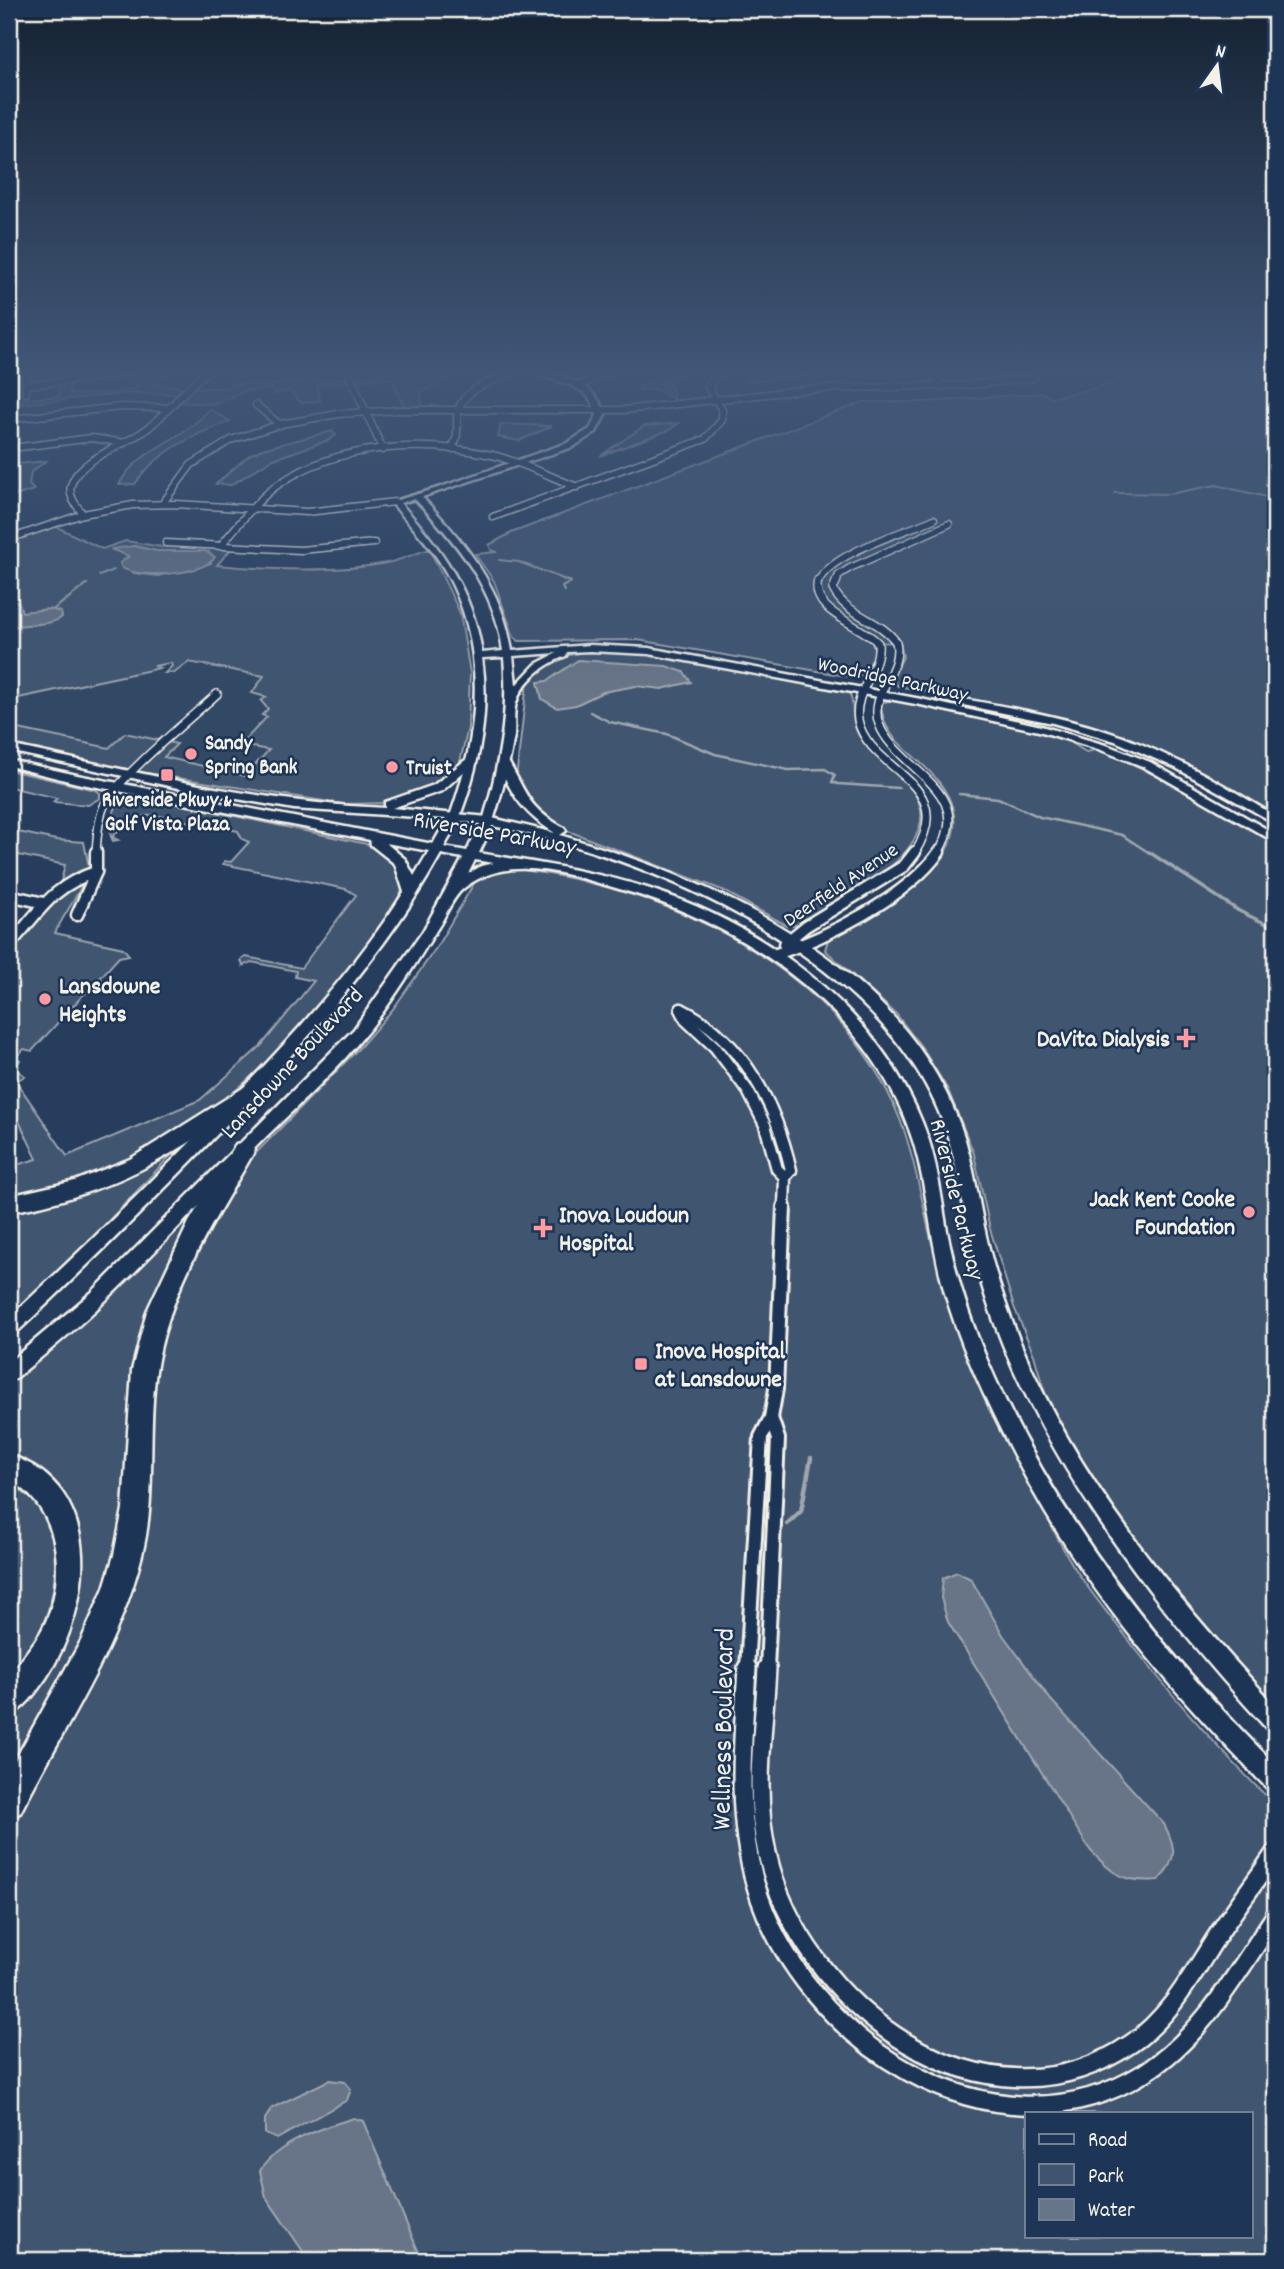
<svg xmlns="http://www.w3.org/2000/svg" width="1284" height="2269" font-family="Dekko,sans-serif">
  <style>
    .built { fill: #334966 }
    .green { fill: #40546f; stroke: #9aa2ac; stroke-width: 2; fill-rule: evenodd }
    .water { fill: #677588; stroke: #9fa7ae; stroke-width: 2 }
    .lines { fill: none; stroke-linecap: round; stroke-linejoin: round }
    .stream-far3 { stroke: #9fa7ae; stroke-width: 2 }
    .stream-far2 { stroke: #9fa7ae; stroke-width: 2.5 }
    .stream-far1 { stroke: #9fa7ae; stroke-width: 3.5 }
    .stream { stroke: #9fa7ae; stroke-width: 4.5 }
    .minor-far4-casing { stroke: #f4f1e8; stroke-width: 9 }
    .minor-far3-casing { stroke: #f4f1e8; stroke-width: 10 }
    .minor-far2-casing { stroke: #f4f1e8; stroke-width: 15 }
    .minor-far1-casing { stroke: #f4f1e8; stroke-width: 18 }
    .minor-casing { stroke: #f4f1e8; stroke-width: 22 }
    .tertiary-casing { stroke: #f4f1e8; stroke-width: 5 }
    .secondary-casing { stroke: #f4f1e8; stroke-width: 5 }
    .motorway-casing { stroke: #f4f1e8; stroke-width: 5 }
    .minor-far4 { stroke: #1d3557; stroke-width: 6 }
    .minor-far3 { stroke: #1d3557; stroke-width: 7 }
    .minor-far2 { stroke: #1d3557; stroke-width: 10 }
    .minor-far1 { stroke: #1d3557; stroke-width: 12 }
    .minor { stroke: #1d3557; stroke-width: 17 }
    .tertiary { fill: #1d3557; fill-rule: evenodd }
    .secondary { fill: #1d3557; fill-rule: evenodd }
    .motorway { fill: #1d3557; fill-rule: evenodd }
    .poi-dot { fill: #ff9aa2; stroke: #1d3557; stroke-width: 2.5 }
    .labels { text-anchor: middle; stroke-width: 5; stroke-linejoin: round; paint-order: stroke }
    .far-street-label { font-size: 21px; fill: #f4f1e8; stroke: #1d3557 }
    .far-poi-label { font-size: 21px; font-weight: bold; fill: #f4f1e8; stroke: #1d3557; text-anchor: start }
    .street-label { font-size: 24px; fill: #f4f1e8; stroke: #1d3557 }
    .poi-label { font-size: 24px; font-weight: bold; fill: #f4f1e8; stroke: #1d3557; text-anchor: start }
    .near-street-label { font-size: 28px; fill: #f4f1e8; stroke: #1d3557 }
  </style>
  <rect width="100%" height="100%" fill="#263d5d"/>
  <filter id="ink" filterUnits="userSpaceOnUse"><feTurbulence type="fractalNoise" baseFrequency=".0143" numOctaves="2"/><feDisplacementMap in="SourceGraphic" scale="14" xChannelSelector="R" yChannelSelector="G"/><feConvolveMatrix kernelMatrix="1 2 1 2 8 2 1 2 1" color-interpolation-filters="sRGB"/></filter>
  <g filter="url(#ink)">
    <path class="built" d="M189,662L265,676L252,692L267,697V717L240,744L270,750L245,776L163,757L176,745L109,748L9,727V700L149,670L174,673Z"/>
    <g class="green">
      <path d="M123,372H163L167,374L154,385L184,387L176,394L133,393L9,405V401L60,396L59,383L69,382L70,394L117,392L136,388L133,375L107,379L106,374Z"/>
      <path d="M392,372H450L454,375L421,392L422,407H404L392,378L356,381L354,376Z"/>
      <path d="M659,372H682L668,386L673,389V399L656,389L639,390V387L650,383Z"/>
      <path d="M774,372H845L745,382L753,376Z"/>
      <path d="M1128,372H1275V816C1212,777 1149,743 1077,723C1019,706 957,698 898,686L892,679L903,657L900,642L873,643L875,655L863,675L852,677L638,640L519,641L514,637L494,581L475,554L497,552L491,550L489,545L511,533L863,402H927L1043,393L1051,398L1116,383L1121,375Z"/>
      <path d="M347,378L349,382L317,385L320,401L302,403L289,391L274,394L272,389L245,391L215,404L178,402L192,388H227L232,383L275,384Z"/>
      <path d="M209,409L230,421C195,434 156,452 135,484L119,485C136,449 184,441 209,409Z"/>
      <path d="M679,423L669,430L600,456L644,426Z"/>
      <path d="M501,424L552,426L519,441L498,437Z"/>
      <path d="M332,431L336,435L329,440L271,460L231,485L216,484L249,455L262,449Z"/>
      <path d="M46,461L31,472L29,485L34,490L9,498V465Z"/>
      <path d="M49,523L102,549L126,541L162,547L174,545L231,549L217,565C265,570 344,573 391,562C404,559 417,552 432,549L433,557L460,613L470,673L468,728L460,762L448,779L392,803L343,804L114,768L9,745V727L109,748L125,733L177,744L164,757L245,776L269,750L240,745L267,717L262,715L268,709L261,701L266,697L252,693L264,676L189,662L174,673H165L172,666L171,663L154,666L160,668L9,700V537ZM134,546L156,551L209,552L211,563L158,576L134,573L124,561L129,556L113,550Z"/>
      <path d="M591,651L661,655L849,693C856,703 849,719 858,734C870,754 891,767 907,784C947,826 894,868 860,888C840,900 816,921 794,925H786L722,890L563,829L537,814L516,779L527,682C543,661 566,654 591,651Z"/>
      <path d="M892,700L1062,737L1086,752L1101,749L1110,753L1200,797L1275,843V1707L1181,1603L1101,1493L1064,1435L1046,1397L1034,1355L1014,1307L990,1229L974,1154L948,1090L923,1049L896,1014L825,950L828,940C883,905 1008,850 929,771C908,749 882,737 881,703Z"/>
      <path d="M9,770L96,790L100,793V798L88,805L53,802L57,798L9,787Z"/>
      <path d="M135,795L376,846L396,860L403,888C388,921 361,951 339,980C251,1090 154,1178 9,1197V1167L37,1159L9,1100V954L61,889L84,880C76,900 62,917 55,933L123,948L129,955L119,957L100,978L106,982L83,995L32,1051L24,1049L15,1058L20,1060L14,1068L25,1076L16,1081L67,1156L200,1100L261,1046L314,981L295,977L296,971L251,962L243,966L241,960L246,957L301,968L356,895L346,889L223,864L224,861L231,862L249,842L242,839L238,831L154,815L130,818L112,837L118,840L113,841C106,829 113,814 118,802Z"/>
      <path d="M9,830L56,840L84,842L89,867L82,874L61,881L65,865L9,853Z"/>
      <path d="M516,869C673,889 850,971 905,1133C920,1179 926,1228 940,1274C952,1316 977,1356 994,1396C1018,1449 1039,1507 1068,1557C1084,1585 1105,1610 1124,1634C1168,1692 1215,1745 1266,1796L1275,1816V2260H9V1817L142,1543L150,1501V1426L156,1356L167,1311L222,1196L257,1152L360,1047L393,1009L436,948L477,878L490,871ZM1027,2113H1251V2236H1027Z"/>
      <path d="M173,1153L79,1252L9,1320V1207C67,1197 120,1178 173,1153Z"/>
      <path d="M193,1209L156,1292L142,1335L127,1517L98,1610L9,1790V1713C25,1696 36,1676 48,1655C56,1641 69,1624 75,1608C88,1570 83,1528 58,1496C44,1477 31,1464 9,1457V1384L47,1352Z"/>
      <path d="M9,1484C21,1490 38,1502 45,1515C59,1542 57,1588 46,1616C37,1640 23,1660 9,1682Z"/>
    </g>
    <g class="water">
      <path d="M134,546L156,551H205L215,557C205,575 141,579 122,568L120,563L129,556L111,549Z"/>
      <path d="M9,598L19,603L22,612L49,609L61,612L62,617C52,626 25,623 9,628Z"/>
      <path d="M578,660L666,666L684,672L691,682L662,689L636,686L603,692L576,705L557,708L542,699L538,682L547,681Z"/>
      <path d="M957,1572L971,1579L1003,1635L1051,1700L1164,1824C1176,1847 1178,1859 1159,1880C1123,1883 1114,1875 1090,1850L948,1622L941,1598L943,1578Z"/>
      <path d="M329,2080L345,2082L351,2089L347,2100L277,2139L265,2134V2119L272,2108Z"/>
      <path d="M354,2118L363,2121L422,2260H309L266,2197L260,2171C276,2143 324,2127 354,2118Z"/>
    </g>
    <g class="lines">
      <g class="stream-far3">
        <path d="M1245,372L1275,386"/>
        <path d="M668,392L661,384L672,378L671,372"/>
        <path d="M1115,493L1169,494L1216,485L1275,499"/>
        <path d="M499,560L519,562L571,582"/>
        <path d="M99,576L114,570"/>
      </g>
      <g class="stream-far2">
        <path d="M564,591L562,587L571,582L564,580"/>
        <path d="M54,609L87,584"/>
        <path d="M590,712L610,722L667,734L715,754L788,770L825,769L835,775L832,782L838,784L899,788"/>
        <path d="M959,794L998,798L1040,817L1122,835L1151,854"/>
      </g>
      <path class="stream-far1" d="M1149,852L1239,911L1275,928"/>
      <path class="stream" d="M787,1524L801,1511L811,1458"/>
      <g class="minor-far4-casing">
        <g id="minor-far4">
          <path d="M348,372L383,450"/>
          <path d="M932,372L941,387"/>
          <path d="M26,374V393"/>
          <path d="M26,385L102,377"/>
          <path d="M578,386L610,372"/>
          <path d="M256,405L280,425"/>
          <path d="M9,419L121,407L168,408"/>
          <path d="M20,447L92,438L124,443"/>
          <path d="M451,449C459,438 457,430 457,417C458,391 491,382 510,372"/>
          <path d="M163,503L191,465L231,440L281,424L338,414L398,410H624L812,389L968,385L1034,378"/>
          <path d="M83,514C77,506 68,497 71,485C78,459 128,444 148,428C169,411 185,388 207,372"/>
          <path d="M493,517L705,439L722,420V410L708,387L719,372"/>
          <path d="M9,539L83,514L133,505L176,504L307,512L395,502"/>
          <path d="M166,543L301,550L374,543"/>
          <path d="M220,546C239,525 256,500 279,484C338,443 424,440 492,455C521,462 549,476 577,487"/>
          <path d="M818,582C832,552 904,533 934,519"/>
          <path d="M836,582L839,575L850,568L949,524"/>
        </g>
      </g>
      <g class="minor-far3-casing">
        <g id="minor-far3">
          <path d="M818,580C809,612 861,624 878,643C881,671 853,691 858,720C869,773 961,781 914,854"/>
          <path d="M837,580L833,589C846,616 879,618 896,642C903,672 868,694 879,724C895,769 980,791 937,854"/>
          <path d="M96,854C97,837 98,821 104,806C115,780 193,716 217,694"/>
        </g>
      </g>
      <g class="minor-far2-casing">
        <g id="minor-far2">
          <path d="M9,895L44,903"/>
          <path d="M9,914V917"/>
          <path d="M77,915L96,872V852"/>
          <path d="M784,944L806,926L904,866L915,852"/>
          <path d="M9,945C39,913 51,886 96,872"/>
          <path d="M774,955C825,938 908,897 939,852"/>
          <path d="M681,1009C743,1039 776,1105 791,1170L785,1177L784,1208"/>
          <path d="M681,1009L686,1020L715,1047L748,1091L765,1125L777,1169L785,1177"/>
        </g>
      </g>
      <g class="minor-far1-casing">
        <g id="minor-far1">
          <path d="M747,1669L761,1437L771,1418L776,1389L784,1207"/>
          <path d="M767,1669L778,1439L771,1418"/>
        </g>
      </g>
      <g class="minor-casing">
        <g id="minor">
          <path d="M747,1668C743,1741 735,1812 755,1883C799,2038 991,2168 1144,2073C1202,2037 1238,1971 1275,1916"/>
          <path d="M767,1668C764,1729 753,1792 767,1853C800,2005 986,2145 1132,2043C1173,2015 1196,1967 1223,1927C1240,1902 1258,1878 1275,1853"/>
        </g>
      </g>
      <g class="tertiary-casing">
        <g id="tertiary">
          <path d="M531,372C560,372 597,383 605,415L596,432L573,447L422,497C464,541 503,589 512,651L590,645L649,648L921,699L1041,726L1109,746L1150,762L1275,834V842L1142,766L1101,750L1039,731L921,705L649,654L590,651L567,652L566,656C545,664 523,680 516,703C513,712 515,725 514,736C509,765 502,793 493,821L488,824L483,821C499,766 509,715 504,657L482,658C490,713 479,765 460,816L455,819L451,818L450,816C479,737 489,645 444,569C430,544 409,524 391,502L438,488L567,443L590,429L597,415C589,381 556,384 531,372ZM415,499C456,542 496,590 503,651L482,653C473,592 441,547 400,503ZM557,653L536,664L516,685L513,656Z"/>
          <path d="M941,695C1002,706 1065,716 1123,737C1177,757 1226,786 1275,816V823L1176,768L1115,741L1053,723L938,700V696Z"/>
        </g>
      </g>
      <g class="secondary-casing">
        <path id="secondary" d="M9,745C133,771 257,803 385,808V802L434,785L473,754L477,756V760L442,791L392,808L488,817L555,833C526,816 512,796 499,765L501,763H509C528,796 528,808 564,828L566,831L560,835C715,881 899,961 960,1125C974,1162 978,1202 987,1240C995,1275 1007,1309 1020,1342C1077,1480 1175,1597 1275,1705V1732L1267,1729C1161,1613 1064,1490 1003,1345C989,1310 977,1273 969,1236C962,1199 957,1161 944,1125C885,959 653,856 492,826L479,853C536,863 594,871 650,889C771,928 888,1017 929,1141C939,1172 942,1205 948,1236C957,1279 970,1320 987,1360C1053,1514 1157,1647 1275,1764V1791L1267,1788C1178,1698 1095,1602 1033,1491C1000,1430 968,1367 947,1300C931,1249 929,1195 914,1144C874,1012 744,923 616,888C567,874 508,853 464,888C452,897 446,916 437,929C416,963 390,1006 364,1036C333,1075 288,1114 253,1150C204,1200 156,1252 106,1300C78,1328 46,1353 15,1379L9,1381V1362L91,1293L354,1029L423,931L463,858L441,854C387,952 308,1039 231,1120C161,1193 89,1265 15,1334L9,1336V1318C81,1251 152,1182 221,1111C287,1043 353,972 404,892L395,864L371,845L370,840L77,783L9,766V760L77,775L433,844L447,819L294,809L187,790L9,751ZM459,821L480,824L467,851L444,847ZM386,843L429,851L414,876L405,859ZM475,860L494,863L481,866L468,874Z"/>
      </g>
      <g class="motorway-casing">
        <g id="motorway">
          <path d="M251,1083L261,1090L258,1095C181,1153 105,1197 9,1212V1196L75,1181L130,1159Z"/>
          <path d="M244,1142L252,1144L255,1150C214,1222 169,1287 156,1371C147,1432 157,1495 142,1555C119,1648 63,1729 20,1813L9,1817V1771L81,1641L104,1588L114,1555L123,1509L132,1370L147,1311L189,1222L236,1144Z"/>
          <path d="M9,1455C107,1487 93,1608 46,1678C36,1692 25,1709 9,1716C9,1706 5,1687 10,1678C17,1661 34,1646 43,1628C68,1578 61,1508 9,1479Z"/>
        </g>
      </g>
      <use href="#minor-far4" class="minor-far4"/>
      <use href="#minor-far3" class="minor-far3"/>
      <use href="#minor-far2" class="minor-far2"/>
      <use href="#minor-far1" class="minor-far1"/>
      <use href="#minor" class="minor"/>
      <use href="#tertiary" class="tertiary"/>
      <use href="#secondary" class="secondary"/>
      <use href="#motorway" class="motorway"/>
    </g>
  </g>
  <linearGradient id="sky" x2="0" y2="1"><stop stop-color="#152233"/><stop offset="0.54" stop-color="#415778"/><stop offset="1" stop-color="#415778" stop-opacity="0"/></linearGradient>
  <rect width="1284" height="690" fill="url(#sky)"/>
  <g class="poi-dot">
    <circle cx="191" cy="754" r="7"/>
    <circle cx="392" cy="767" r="7"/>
    <rect x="160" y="768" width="14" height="14" rx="3.5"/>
    <circle cx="45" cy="999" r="7"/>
    <path d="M1182.5 1027.5h7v7h7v7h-7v7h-7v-7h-7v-7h7z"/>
    <circle cx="1249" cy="1212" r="7"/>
    <path d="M539.5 1217.5h7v7h7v7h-7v7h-7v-7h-7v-7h7z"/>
    <rect x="634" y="1357" width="14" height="14" rx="3.5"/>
  </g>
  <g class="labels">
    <g class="far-street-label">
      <text transform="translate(893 678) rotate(12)" y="7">Woodridge Parkway</text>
      <text transform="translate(840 884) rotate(-34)" y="7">Deerfield Avenue</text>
    </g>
    <g class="far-poi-label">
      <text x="205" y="749">Sandy<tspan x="205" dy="24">Spring Bank</tspan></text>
      <text x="406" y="774">Truist</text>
      <text x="167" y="806" text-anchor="middle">Riverside Pkwy &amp;<tspan x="167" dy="24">Golf Vista Plaza</tspan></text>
    </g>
    <g class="street-label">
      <text transform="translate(495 832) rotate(10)" y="8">Riverside Parkway</text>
      <text transform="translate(291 1062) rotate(-47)" y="8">Lansdowne Boulevard</text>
      <text transform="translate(958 1199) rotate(76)" y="8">Riverside Parkway</text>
    </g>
    <g class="poi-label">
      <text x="59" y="993">Lansdowne<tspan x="59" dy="28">Heights</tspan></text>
      <text x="1170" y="1046" text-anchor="end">DaVita Dialysis</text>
      <text x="1235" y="1206" text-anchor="end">Jack Kent Cooke<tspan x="1235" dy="28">Foundation</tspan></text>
      <text x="559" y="1222">Inova Loudoun<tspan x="559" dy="28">Hospital</tspan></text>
      <text x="655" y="1358">Inova Hospital<tspan x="655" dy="28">at Lansdowne</tspan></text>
    </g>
    <g class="near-street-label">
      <text transform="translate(721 1729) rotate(-89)" y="10">Wellness Boulevard</text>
    </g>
  </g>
  <rect width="1284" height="2269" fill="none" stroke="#1d3557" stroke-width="35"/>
  <rect x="18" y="18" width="1249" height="2234" fill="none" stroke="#f4f1e8" stroke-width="2.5" filter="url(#ink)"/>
  <rect x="1025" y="2112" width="228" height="126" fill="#1d3557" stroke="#738091" stroke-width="2"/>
  <rect x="1039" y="2134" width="35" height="10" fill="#1d3557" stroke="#738091" stroke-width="2"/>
  <text x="1088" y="2146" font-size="21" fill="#f4f1e8">Road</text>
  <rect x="1039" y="2164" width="35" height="21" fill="#40546f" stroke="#738091" stroke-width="2"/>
  <text x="1088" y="2182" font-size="21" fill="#f4f1e8">Park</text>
  <rect x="1039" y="2199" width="35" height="21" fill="#677588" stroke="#738091" stroke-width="2"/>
  <text x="1088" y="2216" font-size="21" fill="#f4f1e8">Water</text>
  <g transform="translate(1217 66) rotate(14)" stroke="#1d3557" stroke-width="5" paint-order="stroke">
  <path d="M0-5L12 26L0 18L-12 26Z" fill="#f4f1e8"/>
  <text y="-10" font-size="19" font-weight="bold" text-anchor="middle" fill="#f4f1e8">N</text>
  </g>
</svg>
